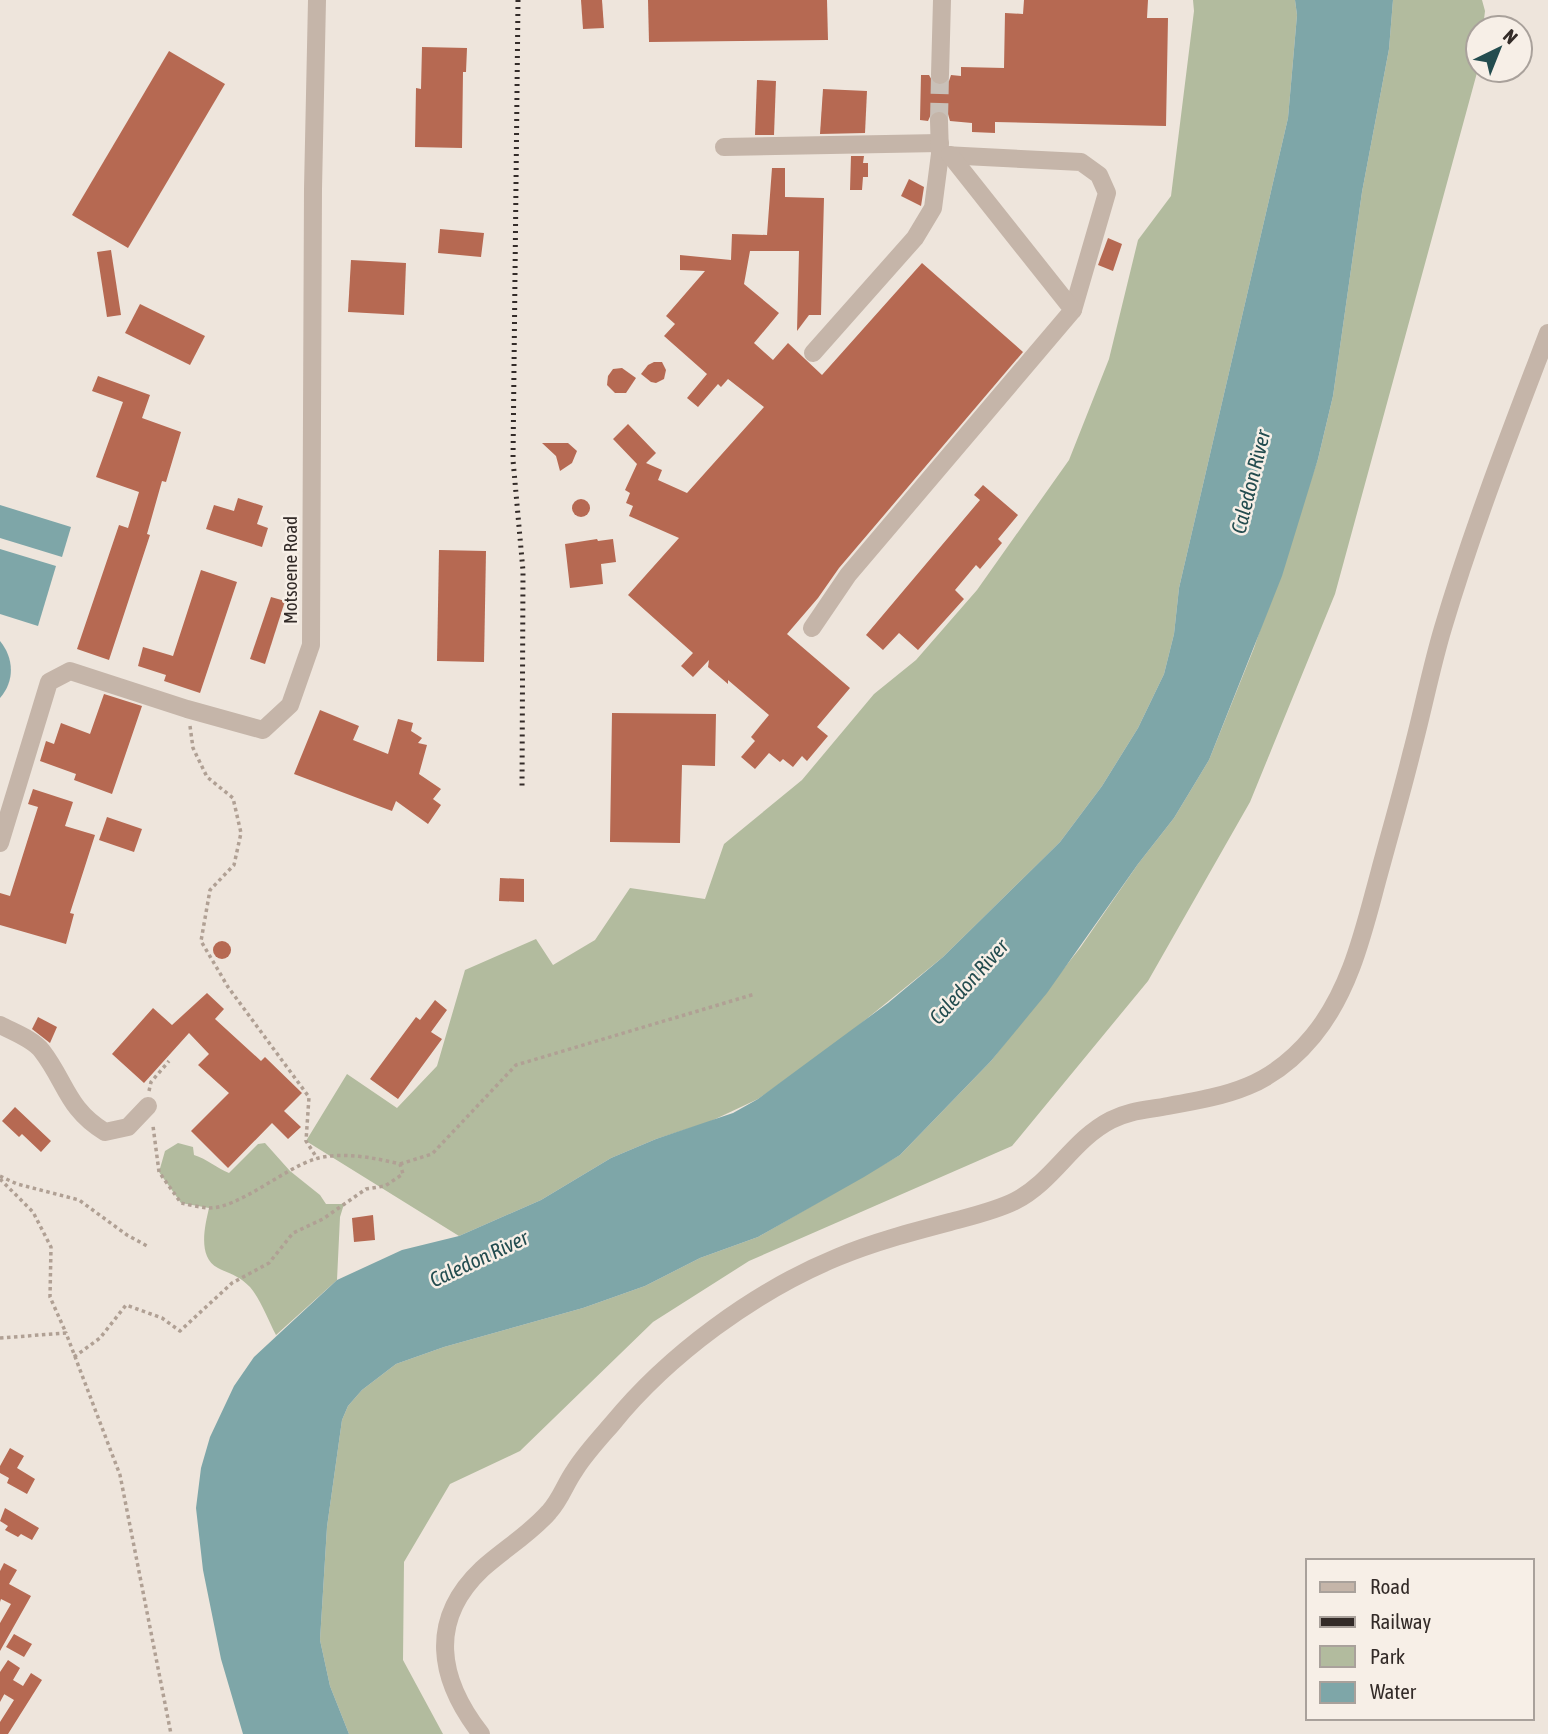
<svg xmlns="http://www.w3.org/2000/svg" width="1548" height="1734" font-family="'Asap Condensed',sans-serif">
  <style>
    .green { fill: #b2bb9e }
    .water { fill: #7ea6a8 }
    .building { fill: #b66952 }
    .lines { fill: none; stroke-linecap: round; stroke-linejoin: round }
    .minor-tunnel { stroke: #c9c0b8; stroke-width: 18; stroke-dasharray: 18 9; stroke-linecap: butt }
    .path { stroke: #b0a094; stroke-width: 3.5; stroke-dasharray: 3.5 3.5; stroke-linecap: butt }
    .minor { stroke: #c5b5a9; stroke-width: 18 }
    .rail { stroke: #332b28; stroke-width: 5; stroke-dasharray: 2 5; stroke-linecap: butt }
    .labels { text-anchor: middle; stroke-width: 5; stroke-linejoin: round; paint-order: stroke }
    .street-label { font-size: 19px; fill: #332b28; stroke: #f7efe7 }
    .water-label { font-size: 21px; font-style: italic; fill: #234c4f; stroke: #f7efe7 }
  </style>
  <rect width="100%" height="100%" fill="#eee5dc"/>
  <g class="green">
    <path d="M1193,0H1295L1297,15L1288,118L1179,588L1174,634L1164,674L1138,728L1102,786L1060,842L943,957L838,1042L758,1099L709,1122L656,1139L611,1158L541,1200L459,1236L306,1141L347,1074L397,1108L437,1066L465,970L536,939L553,965L595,940L630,888L705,899L724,844L802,780L874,694L916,660L977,590L1069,460L1109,359L1138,240L1171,196L1194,11Z"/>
    <path d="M1393,0H1482L1485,11L1483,28H1478V69L1335,594L1250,802L1148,981L1012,1146L749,1261L653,1322L520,1451L450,1484L404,1562L403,1660L443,1734H349L330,1686L320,1640L327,1527L342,1420L348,1406L362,1390L396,1364L444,1347L583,1308L645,1286L700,1258L758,1237L900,1155L991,1061L1080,948L1138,864L1174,818L1209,760L1254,648L1318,459L1333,396L1362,192L1389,49Z"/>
    <path d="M178,1143L193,1147L194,1155C207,1159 217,1168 229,1173L258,1144L265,1143L290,1171L320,1195L326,1204H344L340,1217L337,1280L276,1335C268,1320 261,1300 250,1287C238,1275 232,1275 218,1268C197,1257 205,1226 209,1208L181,1203L159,1172L165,1151Z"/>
  </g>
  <g class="water">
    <path d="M1295,0H1393L1389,49L1362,192L1333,396L1318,459L1282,576L1209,760L1174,818L1138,864L1047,993L991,1061L900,1155L864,1177L758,1237L700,1258L645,1286L583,1308L444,1347L396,1364L362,1390L348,1406L342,1420L327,1527L320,1640L330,1686L349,1734H243L221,1659L203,1570L196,1508L201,1468L210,1437L234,1386L254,1357L337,1280L402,1250L459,1236L541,1200L611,1158L656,1139L733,1113L758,1099L888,1003L943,957L1060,842L1102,786L1138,728L1164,674L1174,634L1179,588L1288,118L1297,15Z"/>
    <path d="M0,505L71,527L62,557L0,538Z"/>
    <path d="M0,549L56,566L38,626L0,614Z"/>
    <path d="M0,641C14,658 15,681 0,698Z"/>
  </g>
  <g class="building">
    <path d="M581,0H602L604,28L583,29Z"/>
    <path d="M648,0H827L828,40L649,42Z"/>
    <path d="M1024,0H1148L1147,18H1168L1166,126L995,122V133L972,132V123L950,121L948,114L939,110L932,112L928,121L920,120L921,75H929L934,84L940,86L949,81L951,75L961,76V67L1004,68L1005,13L1023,14Z"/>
    <path d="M422,47L467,48L466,72H463L462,148L415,147L416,88L421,89Z"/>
    <path d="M169,51L225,84L128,248L72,215Z"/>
    <path d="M757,80L776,81L774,135H755Z"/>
    <path d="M823,89L867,91L865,133L820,134Z"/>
    <path d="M851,156H864L863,163H868V177H863L862,190H850Z"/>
    <path d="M772,168H785V197L824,198L821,315H809L797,331L799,251H750L744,284L779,313L754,343L773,360L788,343L822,375L922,263L1023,352L839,568L818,598L787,634L850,688L817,727L828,736L807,761L802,756L793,767L783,759L780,762L769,753L755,769L741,757L755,741L751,737L769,715L728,680V684L708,667L709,660L693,677L681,666L693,653L628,595L679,538L629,516L633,506L626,503L630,493L625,490L637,464L613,439L628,424L656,453L646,463L662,470L658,480L687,493L764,407L728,379L721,387L718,384L698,407L687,398L707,374L664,336L675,324L666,316L705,271L680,270V255L731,260L732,234L767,235Z"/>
    <path d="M909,179L924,187L921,206L901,196Z"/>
    <path d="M440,229L484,233L481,257L438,253Z"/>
    <path d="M1108,238L1122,244L1113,271L1098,265Z"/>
    <path d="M111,250L121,315L107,317L97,252Z"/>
    <path d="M351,260L406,263L404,315L348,312Z"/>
    <path d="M140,304L205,336L190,365L125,333Z"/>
    <path d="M654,362H662L666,370L664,379L656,383L651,382L641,374L648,365Z"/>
    <path d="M622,368L636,378L626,393H615L607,385L608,376L613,369Z"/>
    <path d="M98,376L150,395L142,418L181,432L166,482L162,481L147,534L150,535L109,660L77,649L119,525L128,528L139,492L96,477L123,402L92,391Z"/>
    <path d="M542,443H568L577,451L572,463L560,471L556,456Z"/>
    <path d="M983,485L1018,515L998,539L1002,543L980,569L976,565L955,590L964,599L918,650L899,633L883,650L866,635L980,500L974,495Z"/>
    <path d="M238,498L263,506L257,524L268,528L262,547L206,529L214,505L234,511Z"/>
    <circle cx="581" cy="508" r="9"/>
    <path d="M597,539L598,541L613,539L616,562L601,564L603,584L570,588L565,544Z"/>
    <path d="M439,550L486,551L484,662L437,661Z"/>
    <path d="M201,570L237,582L200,693L164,681L166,675L138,666L143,647L173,656Z"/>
    <path d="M271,597L285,601L265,664L250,659Z"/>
    <path d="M104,694L142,706L112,794L74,780L76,774L40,761L46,741L54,744L61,723L90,734Z"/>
    <path d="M320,710L359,726L353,740L388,754L398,719L413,723L411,731L422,738L418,743L427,745L419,774L441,789L433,799L441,805L428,824L396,801L392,811L294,774Z"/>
    <path d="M612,713L716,714L715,766L682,765L680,843L610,842Z"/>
    <path d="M33,789L73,802L65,826L95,835L70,913L74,914L66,944L0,925V893L10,896L38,807L28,804Z"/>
    <path d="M107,817L142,829L134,852L99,840Z"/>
    <path d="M500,878L524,879V902L499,901Z"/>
    <circle cx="222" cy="950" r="9"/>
    <path d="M207,993L224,1009L215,1019L261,1061L265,1057L302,1093L284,1111L301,1127L288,1139L272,1123L228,1168L191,1131L229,1093L198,1065L209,1054L189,1033L144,1083L112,1054L153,1008L172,1025Z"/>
    <path d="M435,1000L447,1010L431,1032L442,1039L398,1099L370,1079L416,1017L420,1020Z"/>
    <path d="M38,1017L57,1027L50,1043L32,1029Z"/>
    <path d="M15,1107L51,1141L41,1152L22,1134L19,1137L2,1121Z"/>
    <path d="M373,1215L375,1240L354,1242L352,1218Z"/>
    <path d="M10,1448L24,1456L17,1468L35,1479L27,1494L7,1483L9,1478L0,1473V1466Z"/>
    <path d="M5,1508L39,1528L32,1540L21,1534L18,1537L5,1530L8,1526L0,1521Z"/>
    <path d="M4,1563L17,1570L9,1584L31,1596L0,1651V1623L11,1604L1,1599L0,1602V1571Z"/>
    <path d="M14,1634L32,1644L24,1657L6,1647Z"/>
    <path d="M8,1660L20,1668L13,1680L23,1686L31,1673L42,1680L8,1734H0V1722L14,1700L4,1694L6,1691L0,1702V1672Z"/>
  </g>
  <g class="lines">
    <path class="minor-tunnel" d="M939,121L940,75"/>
    <g class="path">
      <path d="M190,726L193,748L207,777L233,798L241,833L234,865L210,890L201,941L228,987L309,1097L306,1141L317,1158"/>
      <path d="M149,1091L151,1082L169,1061"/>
      <path d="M400,1164L432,1154L516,1065L755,994"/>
      <path d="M0,1176L17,1184L79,1200L127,1235L149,1247"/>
      <path d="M0,1179L33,1212L51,1247L50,1297L66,1333"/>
      <path d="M0,1338L66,1333L120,1475L171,1734"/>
      <path d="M74,1357L100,1338L126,1305L162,1318L180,1331L232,1283L269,1263L293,1233L323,1219L366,1189L385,1186L403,1174L400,1164C376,1158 340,1151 315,1159C283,1169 238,1209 208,1208C199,1207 189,1205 181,1203L159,1172L153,1126"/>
    </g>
    <g class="minor">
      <path d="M940,75L942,0"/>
      <path d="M724,147L940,143"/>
      <path d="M944,155L1081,162L1099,175L1107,193L1073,310"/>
      <path d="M813,353L915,238L933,208L940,154L939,121"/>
      <path d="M812,628L848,575L1073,310L950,155"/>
      <path d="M0,843L49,682L70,671L187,709L263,730L290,705L311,645L313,189L317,0"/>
      <path d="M0,1025C13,1032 33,1039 42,1051C66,1082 67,1109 105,1132L128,1127L148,1106"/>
      <path d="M481,1734C438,1679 428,1620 482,1569C504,1549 530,1534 549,1512C561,1499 565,1484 575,1470C585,1454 599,1439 612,1424C668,1355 755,1291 838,1257C874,1242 912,1232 950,1222C972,1216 995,1211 1015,1201C1054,1181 1072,1140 1111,1120C1130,1110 1148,1110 1168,1106C1230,1095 1271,1087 1313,1036C1351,990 1364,929 1379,874C1390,833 1402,792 1412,751C1423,710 1431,668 1443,628C1473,527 1511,430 1548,333"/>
    </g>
    <path class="rail" d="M518,0L513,460L523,571L522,790"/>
  </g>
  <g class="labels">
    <g class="street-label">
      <text transform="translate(290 570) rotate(-90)" y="7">Motsoene Road</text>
    </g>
    <g class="water-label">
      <text transform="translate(1251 482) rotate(-76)" y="7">Caledon River</text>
      <text transform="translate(969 982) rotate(-48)" y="7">Caledon River</text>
      <text transform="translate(479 1259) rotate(-25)" y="7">Caledon River</text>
    </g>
  </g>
  <rect x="1306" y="1559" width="228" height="161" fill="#f7efe7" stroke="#a9a19b" stroke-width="2"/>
  <rect x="1320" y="1582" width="35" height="10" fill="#c5b5a9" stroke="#a9a19b" stroke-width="2"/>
  <text x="1370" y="1594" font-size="21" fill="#332b28">Road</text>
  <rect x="1320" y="1617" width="35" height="10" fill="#332b28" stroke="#a9a19b" stroke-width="2"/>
  <text x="1370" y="1629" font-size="21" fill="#332b28">Railway</text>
  <rect x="1320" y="1646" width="35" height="21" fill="#b2bb9e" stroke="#a9a19b" stroke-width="2"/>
  <text x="1370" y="1664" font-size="21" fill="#332b28">Park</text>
  <rect x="1320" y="1682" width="35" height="21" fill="#7ea6a8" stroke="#a9a19b" stroke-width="2"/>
  <text x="1370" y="1699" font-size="21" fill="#332b28">Water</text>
  <g transform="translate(1499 49) rotate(43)"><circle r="33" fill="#f7efe7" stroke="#a9a19b" stroke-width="2"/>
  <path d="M0-5L12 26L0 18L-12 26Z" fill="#234c4f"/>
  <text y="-10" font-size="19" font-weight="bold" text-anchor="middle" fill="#332b28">N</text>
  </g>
</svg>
